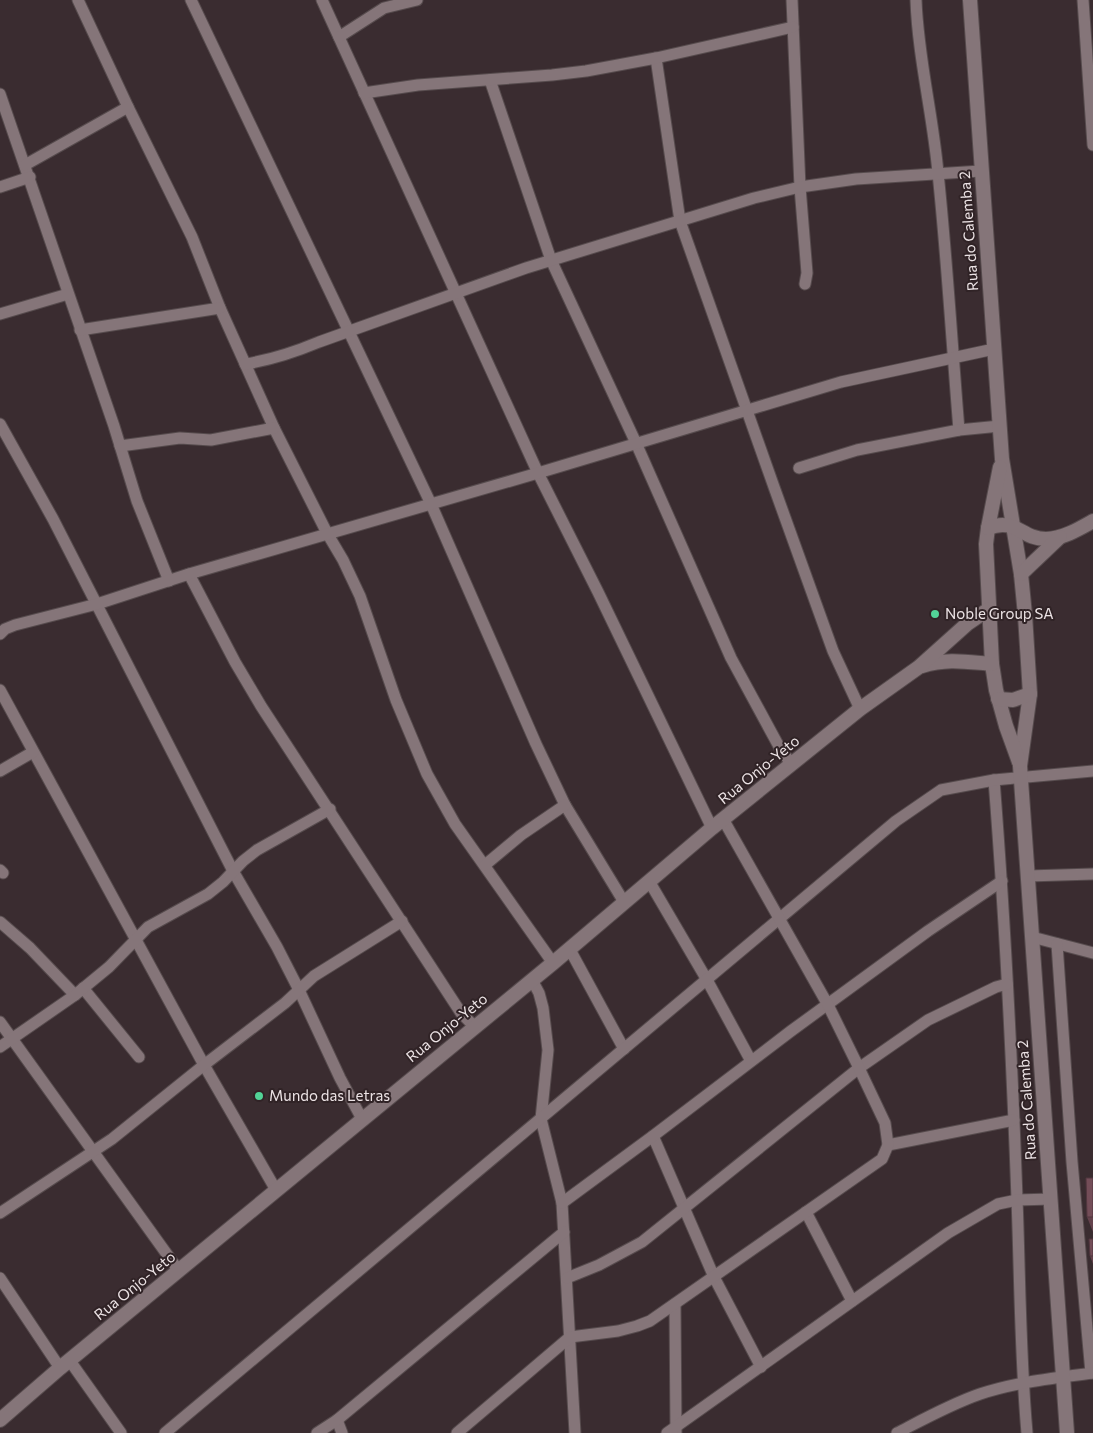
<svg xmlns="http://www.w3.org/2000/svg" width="1093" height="1433" font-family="Commissioner,sans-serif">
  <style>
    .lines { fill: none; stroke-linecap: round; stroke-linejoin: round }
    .minor-casing { stroke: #564b4d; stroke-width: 13 }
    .secondary-casing { stroke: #564b4d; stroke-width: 16 }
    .minor { stroke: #857579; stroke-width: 11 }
    .secondary { stroke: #857579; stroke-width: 14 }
    .wall { fill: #64424c }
    .building { fill: #744d58; stroke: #51363e }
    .poi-dot { fill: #52d397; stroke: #302326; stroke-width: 2 }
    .labels { text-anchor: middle; stroke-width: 4; stroke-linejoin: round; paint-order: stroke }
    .street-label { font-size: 15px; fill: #ece3e5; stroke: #302326 }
    .poi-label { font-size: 15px; fill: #ece3e5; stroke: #302326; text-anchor: start }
  </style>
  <rect width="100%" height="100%" fill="#3a2c30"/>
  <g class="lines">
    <g class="minor-casing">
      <g id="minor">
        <path d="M78,0L128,107L192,237L220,308L274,428L327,533L343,560L360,596L396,700L427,774L455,824L553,963"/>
        <path d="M191,0L431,504L536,744L565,805L624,902"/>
        <path d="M322,0L538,473L598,592L712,828"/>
        <path d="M792,0L800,187L807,273L805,284"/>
        <path d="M916,0C918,58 933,115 938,173C947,259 952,345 959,430"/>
        <path d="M1083,0L1093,145"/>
        <path d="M339,37L384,8L417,0"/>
        <path d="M656,58L680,221L774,487L833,651L860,709"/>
        <path d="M490,80L551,260L636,443L731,658L782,752L792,764"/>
        <path d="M364,93L418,85L552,75L586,71L656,58L793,27"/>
        <path d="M0,94L114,426L137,501L169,581"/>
        <path d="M25,165L128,107"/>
        <path d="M0,187L30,177"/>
        <path d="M0,314L68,294"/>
        <path d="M80,330L220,308"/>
        <path d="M245,364C271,360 295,352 319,342L526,268L754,198L800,187L856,179L981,171"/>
        <path d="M0,424L53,519L233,871L277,947L299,990L340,1078L362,1119"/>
        <path d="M120,446L180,438L211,440L274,428"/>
        <path d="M799,468L857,450L959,430L1000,426"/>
        <path d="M189,574L235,662L261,706L461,1013L475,1027"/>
        <path d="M0,634L5,629L15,625L97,604L189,574L538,473L841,382L994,349"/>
        <path d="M0,690L204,1065L276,1190"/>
        <path d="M0,771L33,752"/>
        <path d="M994,780C1005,920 1012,1059 1017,1199C1020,1277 1020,1355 1027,1433"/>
        <path d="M485,865L521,835L565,805"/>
        <path d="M0,870L3,873"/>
        <path d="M1028,876L1093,874"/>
        <path d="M649,881L707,980L751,1061"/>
        <path d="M0,922L30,948L75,995"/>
        <path d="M1032,937L1093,953"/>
        <path d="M1057,944L1072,1162L1091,1373"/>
        <path d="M569,948L624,1049"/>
        <path d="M532,980L539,993L543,1008L548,1050L541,1119L562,1203L575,1433"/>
        <path d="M83,988L139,1057"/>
        <path d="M0,1022L179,1271"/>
        <path d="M0,1047L75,995L109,967L148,927L208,894L223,882L243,861L257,850L330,809"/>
        <path d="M653,1136L714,1277L761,1367"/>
        <path d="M888,1145L1014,1120"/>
        <path d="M562,1203L653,1136L791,1031L928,931L1002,881"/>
        <path d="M806,1212L852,1301"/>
        <path d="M0,1213L112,1139L204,1065L285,1003L314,976L402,921"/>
        <path d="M0,1278L60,1368"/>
        <path d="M567,1278L599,1265L642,1242L859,1068L928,1020L996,987L1007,984"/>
        <path d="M675,1304L676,1433"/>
        <path d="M70,1361L121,1433"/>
        <path d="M337,1420L342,1433"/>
        <path d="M165,1433L896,821L941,790L994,780L1093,771"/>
        <path d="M317,1433L337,1420L564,1232"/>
        <path d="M457,1433L570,1337L618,1331L637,1326L650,1321L882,1159L888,1145L885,1123L859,1068L828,1005L723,819"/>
        <path d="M667,1433L948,1233L998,1204L1017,1200L1051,1199"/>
        <path d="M897,1433C924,1419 951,1404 980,1394C1016,1382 1055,1378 1093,1373"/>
      </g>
    </g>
    <g class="secondary-casing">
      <g id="secondary">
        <path d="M970,0L1002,459L1021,574L1025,615L1030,694L1020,766L1067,1433"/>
        <path d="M1000,467L988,528L986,544L992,664L996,690L1006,726L1019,762"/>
        <path d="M988,528C1016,517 1021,539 1046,539C1062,539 1079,529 1093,521"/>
        <path d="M1021,574L1060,537"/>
        <path d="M922,666C947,658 967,662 992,664"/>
        <path d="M998,699L1013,700L1030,694"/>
        <path d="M0,1420L60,1368L553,963L712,828L860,709L919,667L967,624L989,609"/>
      </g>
    </g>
    <use href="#minor" class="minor"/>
    <use href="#secondary" class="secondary"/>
  </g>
  <g class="wall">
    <path d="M1093,1178V1232L1087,1217Z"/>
    <path d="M1093,1239V1264L1090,1256Z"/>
  </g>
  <g class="building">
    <path d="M1086,1178H1093V1217H1087Z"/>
    <path d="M1089,1239H1093V1256H1090Z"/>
  </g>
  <g class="poi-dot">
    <circle cx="935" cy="614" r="5"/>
    <circle cx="259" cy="1096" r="5"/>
  </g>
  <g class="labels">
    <g class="street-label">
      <text transform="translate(969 231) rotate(-94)" y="5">Rua do Calemba 2</text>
      <text transform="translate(759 770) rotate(-39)" y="5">Rua Onjo-Yeto</text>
      <text transform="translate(447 1028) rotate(-39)" y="5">Rua Onjo-Yeto</text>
      <text transform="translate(1027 1100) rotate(-94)" y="5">Rua do Calemba 2</text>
      <text transform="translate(135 1286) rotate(-39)" y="5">Rua Onjo-Yeto</text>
    </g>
    <g class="poi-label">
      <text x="945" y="619">Noble Group SA</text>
      <text x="269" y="1101">Mundo das Letras</text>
    </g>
  </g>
</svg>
